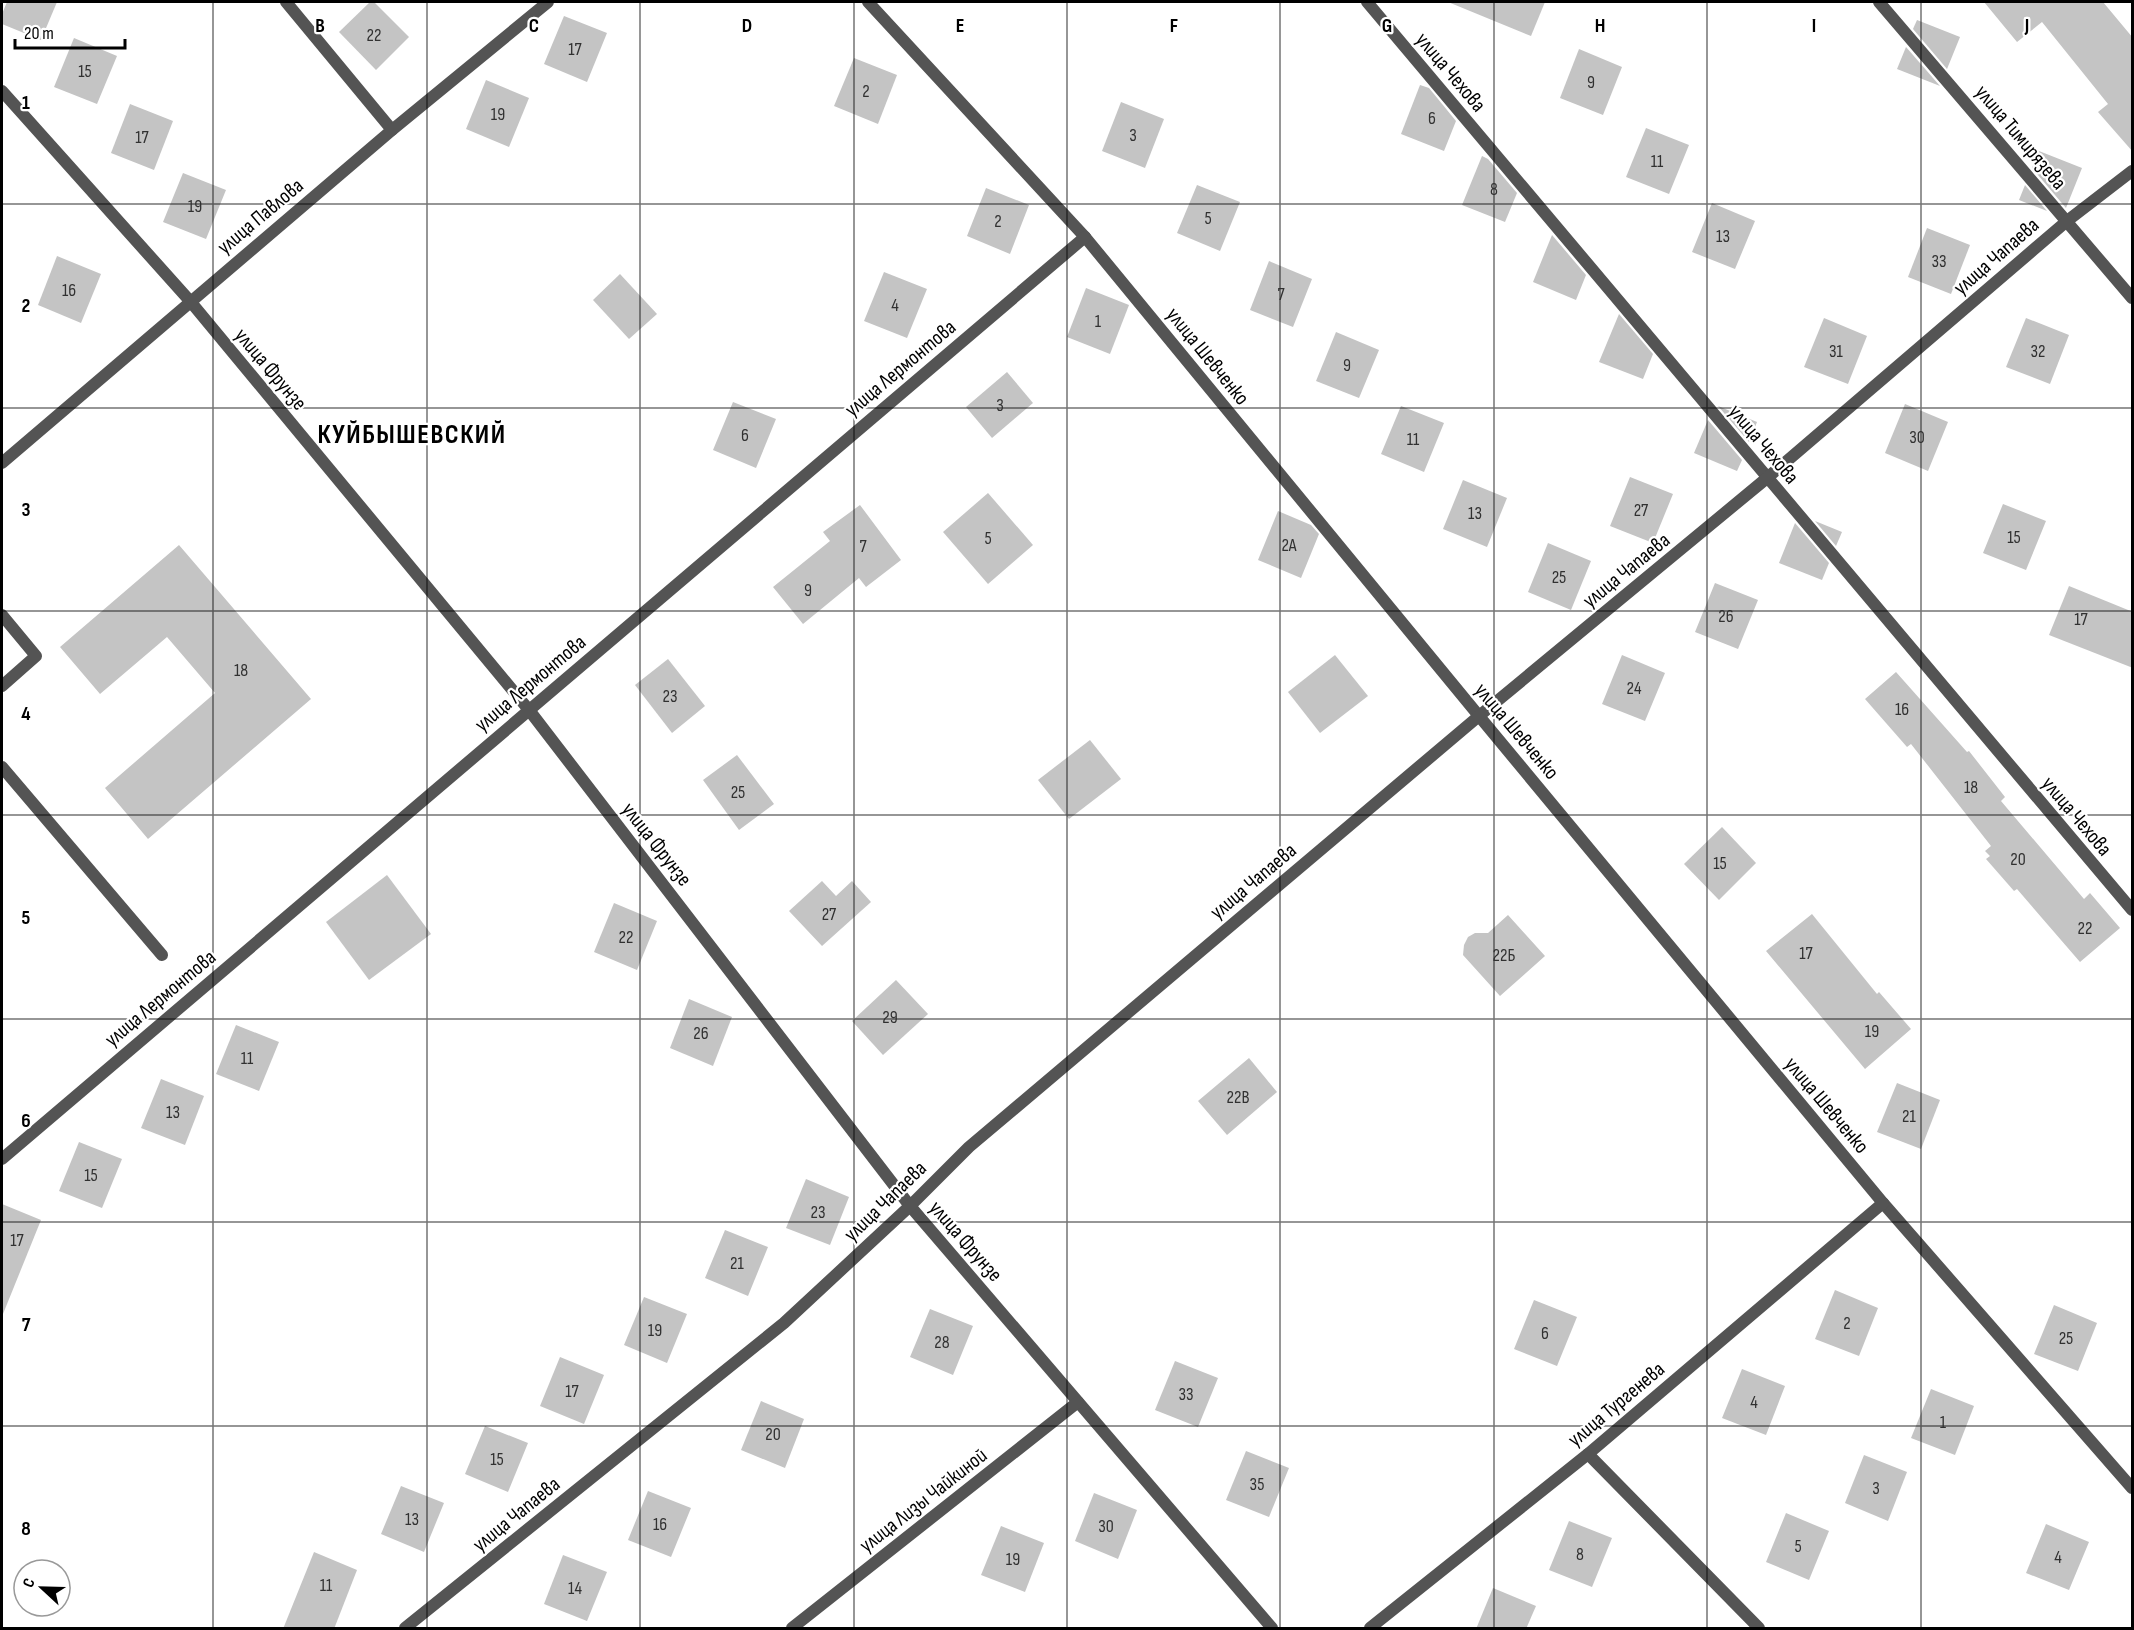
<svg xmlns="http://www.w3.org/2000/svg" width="2134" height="1630" font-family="'Sofia Sans Condensed',sans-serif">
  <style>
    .building { fill: #c4c4c4 }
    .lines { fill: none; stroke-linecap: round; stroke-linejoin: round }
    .lane { stroke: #545454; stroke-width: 12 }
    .street { stroke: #545454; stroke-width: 12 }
    .grid { fill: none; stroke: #000; stroke-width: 1.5; stroke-opacity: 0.55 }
    .labels { text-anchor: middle; stroke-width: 4.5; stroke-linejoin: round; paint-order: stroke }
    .number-label { font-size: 18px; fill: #313131 }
    .street-label { font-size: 21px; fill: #000; stroke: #fff }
    .district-label { font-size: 27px; font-weight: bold; letter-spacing: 1.5px; fill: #000; stroke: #fff }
    .grid-label { font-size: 20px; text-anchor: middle; font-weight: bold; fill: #000; stroke: #fff; stroke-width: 4.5; stroke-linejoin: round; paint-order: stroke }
  </style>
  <rect width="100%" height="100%" fill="#fff"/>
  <g class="building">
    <path d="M7,2H57L41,40L2,24V14Z"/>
    <path d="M370,2H374L409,37L376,70L339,32Z"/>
    <path d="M1448,2H1545L1531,36Z"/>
    <path d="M1984,2H2103L2133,38V152L2098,112L2108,104L2042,22L2017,42Z"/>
    <path d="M564,16L607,33L587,82L544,64Z"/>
    <path d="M1917,20L1960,37L1947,69L1913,29Z"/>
    <path d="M74,38L117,56L97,104L54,87Z"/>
    <path d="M1906,47L1940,86L1897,69Z"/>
    <path d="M1579,49L1622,67L1603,115L1560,98Z"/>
    <path d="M854,58L897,75L878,124L834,106Z"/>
    <path d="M486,80L529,98L509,147L466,129Z"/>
    <path d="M1420,85L1429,88L1456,121L1444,151L1401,134Z"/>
    <path d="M1121,102L1164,119L1145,168L1102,151Z"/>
    <path d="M130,104L173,121L154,170L111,153Z"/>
    <path d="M1646,128L1689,145L1669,194L1626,177Z"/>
    <path d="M2039,151L2082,168L2066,208L2032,168Z"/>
    <path d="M1482,156L1488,159L1517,193L1505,222L1462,205Z"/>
    <path d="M183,173L226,190L206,239L163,222Z"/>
    <path d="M1197,185L1240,202L1220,251L1177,233Z"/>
    <path d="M2025,185L2047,211L2019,200Z"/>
    <path d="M986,188L1029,205L1010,254L967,236Z"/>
    <path d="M1712,203L1755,221L1735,269L1692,252Z"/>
    <path d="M1927,228L1970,245L1951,294L1908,277Z"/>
    <path d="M1552,235L1586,275L1576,300L1533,282Z"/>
    <path d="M57,256L101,274L81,323L38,305Z"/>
    <path d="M1269,261L1312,279L1293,327L1250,310Z"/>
    <path d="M884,272L927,289L907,338L864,321Z"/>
    <path d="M620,274L657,314L629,339L593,300Z"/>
    <path d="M1086,288L1129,305L1110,354L1067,337Z"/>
    <path d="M1619,314L1653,354L1643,379L1599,362Z"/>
    <path d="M1824,318L1867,336L1848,384L1804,367Z"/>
    <path d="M2026,318L2069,335L2050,384L2006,367Z"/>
    <path d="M1336,332L1379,350L1359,398L1316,381Z"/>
    <path d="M1007,372L1033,403L992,438L966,407Z"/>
    <path d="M733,402L776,419L756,468L713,450Z"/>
    <path d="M1905,404L1948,422L1928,471L1885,453Z"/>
    <path d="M1401,406L1444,423L1424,472L1381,454Z"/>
    <path d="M1718,406L1757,422L1749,442Z"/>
    <path d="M1708,420L1742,460L1737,471L1694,453Z"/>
    <path d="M1630,477L1673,494L1653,543L1610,526Z"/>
    <path d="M1463,480L1507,498L1487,547L1443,529Z"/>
    <path d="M988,493L1033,545L988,584L943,532Z"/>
    <path d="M2003,504L2046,521L2026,570L1983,553Z"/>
    <path d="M860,505L901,560L866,587L859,578L803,624L773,587L830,541L823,532Z"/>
    <path d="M1278,511L1311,525L1319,534L1301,578L1258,560Z"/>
    <path d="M1815,521L1842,532L1836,546Z"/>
    <path d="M1795,523L1829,563L1822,580L1779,563Z"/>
    <path d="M1548,543L1591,561L1571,610L1528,592Z"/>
    <path d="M179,545L311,699L148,839L105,788L215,693L167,637L100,694L60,647Z"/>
    <path d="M1715,583L1758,600L1738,649L1695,632Z"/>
    <path d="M2069,586L2133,612V668L2049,635Z"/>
    <path d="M1335,655L1368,696L1320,733L1288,692Z"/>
    <path d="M1622,655L1665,673L1645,721L1602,704Z"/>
    <path d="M668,659L705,706L672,733L635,685Z"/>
    <path d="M1896,672L1967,752L1969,751L2005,797L2001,801L2084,899L2090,893L2120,928L2080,962L2017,889L2014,891L1986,859L1990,856L1985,851L1991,846L1911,744L1907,747L1865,699Z"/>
    <path d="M1090,740L1121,779L1069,819L1038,780Z"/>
    <path d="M737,755L774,804L739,830L703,780Z"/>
    <path d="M1722,827L1756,863L1719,900L1684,864Z"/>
    <path d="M387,875L431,934L369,980L326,922Z"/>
    <path d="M822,881L836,896L852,881L871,902L822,946L789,911Z"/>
    <path d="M614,903L657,921L637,970L594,952Z"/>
    <path d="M1812,914L1877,994L1879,992L1911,1029L1865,1069L1766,951Z"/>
    <path d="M1508,915L1545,956L1500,996L1463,955L1464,945L1468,937L1475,933H1488Z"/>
    <path d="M896,980L928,1014L883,1055L852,1021Z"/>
    <path d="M689,999L732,1017L713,1066L670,1048Z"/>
    <path d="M236,1025L279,1042L259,1091L216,1074Z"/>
    <path d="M1249,1058L1277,1092L1227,1135L1198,1101Z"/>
    <path d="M161,1079L204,1096L185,1145L141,1128Z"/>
    <path d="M1897,1083L1940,1100L1921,1149L1877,1132Z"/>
    <path d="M79,1142L122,1159L102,1208L59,1191Z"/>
    <path d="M806,1179L849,1197L830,1245L786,1228Z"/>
    <path d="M2,1204L41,1220L3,1314H2Z"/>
    <path d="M725,1230L768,1247L748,1296L705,1278Z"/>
    <path d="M1835,1290L1878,1308L1859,1356L1815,1339Z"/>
    <path d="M644,1297L687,1314L667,1363L624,1345Z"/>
    <path d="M1534,1300L1577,1317L1557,1366L1514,1349Z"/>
    <path d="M2054,1305L2097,1323L2078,1371L2034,1354Z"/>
    <path d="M930,1309L973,1326L953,1375L910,1357Z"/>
    <path d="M560,1357L604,1375L584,1424L540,1406Z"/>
    <path d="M1175,1361L1218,1378L1198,1427L1155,1410Z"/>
    <path d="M1742,1369L1785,1386L1766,1435L1722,1418Z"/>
    <path d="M1931,1389L1974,1406L1955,1455L1911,1438Z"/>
    <path d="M761,1401L804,1419L785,1468L741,1450Z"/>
    <path d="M485,1426L528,1443L508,1492L465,1474Z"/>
    <path d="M1246,1451L1289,1468L1269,1517L1226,1500Z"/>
    <path d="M1864,1455L1907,1472L1888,1521L1845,1503Z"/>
    <path d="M401,1486L444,1503L424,1552L381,1534Z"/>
    <path d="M648,1491L691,1508L671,1557L628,1540Z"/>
    <path d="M1094,1493L1137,1510L1118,1559L1075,1541Z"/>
    <path d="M1786,1513L1829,1531L1809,1580L1766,1562Z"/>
    <path d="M1569,1521L1612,1538L1592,1587L1549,1570Z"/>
    <path d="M2046,1524L2089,1542L2069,1590L2026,1573Z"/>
    <path d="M1001,1526L1044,1543L1025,1592L981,1575Z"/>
    <path d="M314,1552L357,1570L334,1629H283Z"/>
    <path d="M563,1555L607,1572L587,1621L544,1604Z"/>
    <path d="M1493,1588L1536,1606L1526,1629H1476Z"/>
  </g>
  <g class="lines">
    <g class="lane">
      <path d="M2,615L36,656L2,686"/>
      <path d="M2,767L162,955"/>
    </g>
    <g class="street">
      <path d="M286,2L392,130"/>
      <path d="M868,2L1085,237L1479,716L1883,1203L2132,1488"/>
      <path d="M1367,2L2132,910"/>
      <path d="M1879,2L2132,298"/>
      <path d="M2,91L190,301L529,710L910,1206L1272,1628"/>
      <path d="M2,463L392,130L548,2"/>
      <path d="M2,1159L1085,237"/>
      <path d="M1588,1454L1759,1628"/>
      <path d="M405,1628L784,1323L910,1206L969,1147L1479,716L1767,478L2067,221L2132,171"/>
      <path d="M792,1628L1078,1402"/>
      <path d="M1370,1628L1588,1454L1883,1203"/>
    </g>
  </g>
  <path class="grid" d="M213,2V1628M427,2V1628M640,2V1628M854,2V1628M1067,2V1628M1280,2V1628M1494,2V1628M1707,2V1628M1921,2V1628M2,204H2132M2,408H2132M2,611H2132M2,815H2132M2,1019H2132M2,1222H2132M2,1426H2132"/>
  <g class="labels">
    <g class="number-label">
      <text x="374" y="41">22</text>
      <text x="575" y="55">17</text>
      <text x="85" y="77">15</text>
      <text x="1591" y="88">9</text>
      <text x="866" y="97">2</text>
      <text x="498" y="120">19</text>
      <text x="1432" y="124">6</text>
      <text x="1133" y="141">3</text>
      <text x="142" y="143">17</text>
      <text x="1657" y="167">11</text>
      <text x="1494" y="195">8</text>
      <text x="195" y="212">19</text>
      <text x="1208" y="224">5</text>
      <text x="998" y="227">2</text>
      <text x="1723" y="242">13</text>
      <text x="1939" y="267">33</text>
      <text x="69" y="296">16</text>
      <text x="1281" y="300">7</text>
      <text x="895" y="311">4</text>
      <text x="1098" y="327">1</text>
      <text x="1836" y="357">31</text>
      <text x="2038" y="357">32</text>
      <text x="1347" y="371">9</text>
      <text x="1000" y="411">3</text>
      <text x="745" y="441">6</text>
      <text x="1917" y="443">30</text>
      <text x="1413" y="445">11</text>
      <text x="1641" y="516">27</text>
      <text x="1475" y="519">13</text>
      <text x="2014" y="543">15</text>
      <text x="988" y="544">5</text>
      <text x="1289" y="551">2А</text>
      <text x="863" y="552">7</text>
      <text x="1559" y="583">25</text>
      <text x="808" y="596">9</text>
      <text x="1726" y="622">26</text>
      <text x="2081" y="625">17</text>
      <text x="241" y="676">18</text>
      <text x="1634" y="694">24</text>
      <text x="670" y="702">23</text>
      <text x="1902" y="715">16</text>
      <text x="1971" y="793">18</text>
      <text x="738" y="798">25</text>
      <text x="2018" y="865">20</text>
      <text x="1720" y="869">15</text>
      <text x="829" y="920">27</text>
      <text x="2085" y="934">22</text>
      <text x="626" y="943">22</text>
      <text x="1806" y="959">17</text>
      <text x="1504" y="961">22Б</text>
      <text x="890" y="1023">29</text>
      <text x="1872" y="1037">19</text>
      <text x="701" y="1039">26</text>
      <text x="247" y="1064">11</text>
      <text x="1238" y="1103">22В</text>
      <text x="173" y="1118">13</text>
      <text x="1909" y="1122">21</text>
      <text x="91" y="1181">15</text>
      <text x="818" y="1218">23</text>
      <text x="17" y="1246">17</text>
      <text x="737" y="1269">21</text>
      <text x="1847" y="1329">2</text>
      <text x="655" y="1336">19</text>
      <text x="1545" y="1339">6</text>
      <text x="2066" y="1344">25</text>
      <text x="942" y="1348">28</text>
      <text x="572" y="1397">17</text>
      <text x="1186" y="1400">33</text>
      <text x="1754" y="1408">4</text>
      <text x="1943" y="1428">1</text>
      <text x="773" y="1440">20</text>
      <text x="497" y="1465">15</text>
      <text x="1257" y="1490">35</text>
      <text x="1876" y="1494">3</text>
      <text x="412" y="1525">13</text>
      <text x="660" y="1530">16</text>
      <text x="1106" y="1532">30</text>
      <text x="1798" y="1552">5</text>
      <text x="1580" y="1560">8</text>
      <text x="2058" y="1563">4</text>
      <text x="1013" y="1565">19</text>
      <text x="326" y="1591">11</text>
      <text x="575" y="1594">14</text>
    </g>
    <g class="street-label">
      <text transform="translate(1451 72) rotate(50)" y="7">улица Чехова</text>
      <text transform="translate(2021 137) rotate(50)" y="7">улица Тимирязева</text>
      <text transform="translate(260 216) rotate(-40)" y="7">улица Павлова</text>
      <text transform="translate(1996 256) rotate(-41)" y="7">улица Чапаева</text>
      <text transform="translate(1208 356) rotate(51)" y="7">улица Шевченко</text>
      <text transform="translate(900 368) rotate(-40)" y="7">улица Лермонтова</text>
      <text transform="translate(271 369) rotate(50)" y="7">улица Фрунзе</text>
      <text transform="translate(1764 444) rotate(50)" y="7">улица Чехова</text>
      <text transform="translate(1626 570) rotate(-39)" y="7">улица Чапаева</text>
      <text transform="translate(530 683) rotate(-40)" y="7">улица Лермонтова</text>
      <text transform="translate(1517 731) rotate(50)" y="7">улица Шевченко</text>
      <text transform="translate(2077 816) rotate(50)" y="7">улица Чехова</text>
      <text transform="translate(657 844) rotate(52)" y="7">улица Фрунзе</text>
      <text transform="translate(1253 881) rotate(-40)" y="7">улица Чапаева</text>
      <text transform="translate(160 998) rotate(-40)" y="7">улица Лермонтова</text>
      <text transform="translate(1827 1105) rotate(50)" y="7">улица Шевченко</text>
      <text transform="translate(885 1201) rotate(-44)" y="7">улица Чапаева</text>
      <text transform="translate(966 1241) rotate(49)" y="7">улица Фрунзе</text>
      <text transform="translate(1616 1404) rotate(-40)" y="7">улица Тургенева</text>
      <text transform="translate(923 1500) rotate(-38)" y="7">улица Лизы Чайкиной</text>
      <text transform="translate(516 1514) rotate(-39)" y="7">улица Чапаева</text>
    </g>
    <g class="district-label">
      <text x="412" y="443">КУЙБЫШЕВСКИЙ</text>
    </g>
  </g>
  <g class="grid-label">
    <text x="320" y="32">B</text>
    <text x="534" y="32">C</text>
    <text x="747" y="32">D</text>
    <text x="960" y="32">E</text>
    <text x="1174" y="32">F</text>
    <text x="1387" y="32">G</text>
    <text x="1600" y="32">H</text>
    <text x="1814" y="32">I</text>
    <text x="2027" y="32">J</text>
    <text x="26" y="109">1</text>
    <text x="26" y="312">2</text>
    <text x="26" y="516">3</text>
    <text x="26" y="720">4</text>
    <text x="26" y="924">5</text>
    <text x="26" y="1127">6</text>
    <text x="26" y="1331">7</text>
    <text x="26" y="1535">8</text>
  </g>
  <rect width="2134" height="1630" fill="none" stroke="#000000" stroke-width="6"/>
  <g transform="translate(42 1588) rotate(292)"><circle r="28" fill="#ffffff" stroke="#999999" stroke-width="1.5"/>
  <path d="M0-4.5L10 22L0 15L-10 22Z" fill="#000000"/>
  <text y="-9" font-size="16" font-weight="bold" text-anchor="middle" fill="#000000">С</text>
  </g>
  <path d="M15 39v9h110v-9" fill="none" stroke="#000000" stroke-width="3"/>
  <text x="24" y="39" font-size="18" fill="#000000" stroke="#ffffff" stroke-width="4.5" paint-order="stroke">20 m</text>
</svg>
